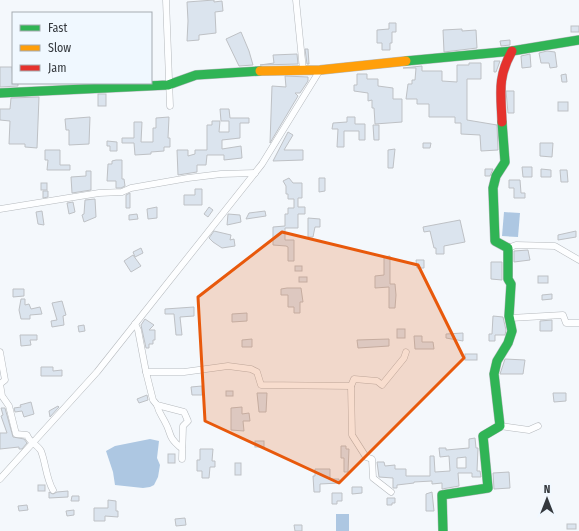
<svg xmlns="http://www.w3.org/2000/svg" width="579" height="531" font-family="'Fira Sans Condensed',sans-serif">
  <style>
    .water { fill: #adc7e2 }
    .building { fill: #dbe4ee; stroke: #bec1c5; fill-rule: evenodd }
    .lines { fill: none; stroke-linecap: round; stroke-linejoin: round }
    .street-casing { stroke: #b5b9bd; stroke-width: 7 }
    .fast-casing { stroke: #b5b9bd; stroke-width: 10 }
    .slow-casing { stroke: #b5b9bd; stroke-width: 10 }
    .jam-casing { stroke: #b5b9bd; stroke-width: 10 }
    .street { stroke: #fdfeff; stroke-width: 6 }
    .fast { stroke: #30b455; stroke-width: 9 }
    .slow { stroke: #ff9f0a; stroke-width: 9 }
    .jam { stroke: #e5322d; stroke-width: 9 }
    .marked { fill: #e8590c; fill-opacity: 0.2; stroke: #e8590c; stroke-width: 3; stroke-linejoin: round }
  </style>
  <rect width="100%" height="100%" fill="#f4f8fc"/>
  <g class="water">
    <path d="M504,212L520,213L518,237L502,236Z"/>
    <path d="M150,439L159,441L157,458L160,465L158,477L154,485L150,487L143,488L115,485L113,472L106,451L115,446Z"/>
    <rect x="336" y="514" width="13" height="17"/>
  </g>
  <g class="building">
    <path d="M214,0V2L222,1L223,11L215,12L216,33L199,35V40L187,41L188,21L187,2Z"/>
    <path d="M389,23H396V32H392V43H390V50H382V43H377V30L389,29Z"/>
    <rect x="571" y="26" width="8" height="6"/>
    <path d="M462,29V31L476,30L477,48L444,52L443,30Z"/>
    <path d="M241,32L249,51L253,65L239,66L226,39Z"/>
    <path d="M510,40V45L501,46L500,41Z"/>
    <path d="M305,49H308L309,64H307Z"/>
    <path d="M547,51L555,52L557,67L550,68L549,63H541L539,53Z"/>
    <path d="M297,54L298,64L260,65L274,63L273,55Z"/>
    <path d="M530,54L531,67L522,68L521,56Z"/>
    <path d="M494,61H500L496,72H494Z"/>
    <path d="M469,63H481V79H467V120L497,125L498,150L481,151L480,135L461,134V123H455V117H429V104H417V99H406L408,84H412V80H415L416,68H403L422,66V71H442V81L457,82V65H469Z"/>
    <path d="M0,67H12L13,83H18V86L0,87Z"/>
    <path d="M357,74H367V79H378V86L393,88V99H402V122L375,124L374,108H372V100L368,101V93L354,91V85H357Z"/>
    <path d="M566,74L567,82H562L561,75Z"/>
    <path d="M285,76L308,77V81L300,93H295L298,96L270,143L272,86L286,87Z"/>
    <path d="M506,91H514V113H508Z"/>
    <rect x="98" y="94" width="8" height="12"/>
    <path d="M39,97L37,148L25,147V144H9L10,121L0,120V109H10L11,98Z"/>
    <rect x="558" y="102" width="10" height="9"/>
    <path d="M220,109H229L230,118H249V123H240V138L222,140V149L241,146L242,158L224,160V155H207L206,165H197V172L178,175L177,150H188V156L195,154V150H207V125H212V121H220L219,132H229V121H221Z"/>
    <path d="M90,117L89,144L69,145V130H66L65,119Z"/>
    <path d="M169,117L168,138H170V147H164V151L151,152V154L135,155L134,143H122V138H134V122H142L141,142H153V128H156V118Z"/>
    <path d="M347,117H355V124H365V140H359V131H344V147H337L338,129H332L333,123L347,122Z"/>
    <path d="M373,125H379V140H374Z"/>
    <path d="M288,132L293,135L284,150H303V160L273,161Z"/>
    <path d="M107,141L117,142V151H110V146H107Z"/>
    <path d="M423,143H431L430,148H423Z"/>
    <path d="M540,143H553L552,157L540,156Z"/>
    <path d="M395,149L393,168H388V150Z"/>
    <path d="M45,150H60V165H70V170H47L48,160H45Z"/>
    <path d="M116,160H122V179H124L125,186L121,188H116V181H107L108,164H112V161Z"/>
    <path d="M522,167H532V177H523Z"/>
    <path d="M485,169H493L490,176H485Z"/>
    <path d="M541,169L551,170V177H541Z"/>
    <path d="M560,170H567L568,182H561Z"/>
    <path d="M86,171H91V190L72,193L71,177L86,176Z"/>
    <path d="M289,178L293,183H302V198H298V207H305V214H298V228H285V240H294V261H288V247L286,246L273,245V227L285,226V214H288V208H294V199H288V194H286V186L283,181Z"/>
    <path d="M319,178H325V191L319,192Z"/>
    <path d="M509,180H520L521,193H525V198H514V188H509Z"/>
    <rect x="41" y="183" width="6" height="7"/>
    <path d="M195,189H202V205H184V195H195Z"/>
    <path d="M43,191H48V197L43,198Z"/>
    <path d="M130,193V208H126V195Z"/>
    <path d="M95,199L96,217L84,222L82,215L84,214L85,200Z"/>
    <path d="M73,202L75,212L69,214L67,203Z"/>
    <path d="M157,207V218L148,219L147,209Z"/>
    <path d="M209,207L213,210L208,217L204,214Z"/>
    <path d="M42,211L44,225L38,224L36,212Z"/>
    <path d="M265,211L266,216L246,219L249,213Z"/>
    <path d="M137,214L138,219L129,220V215Z"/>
    <path d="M228,214L240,215L241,222L227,225Z"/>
    <path d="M308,218L320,219V227H315L313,237H308Z"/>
    <path d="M460,220L465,242L444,246V254H436V248H434L430,231L424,232L423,227Z"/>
    <path d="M214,231L231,235L230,240L234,239L235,246L222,248L213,242L209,238Z"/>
    <path d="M576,231V237L558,240V235Z"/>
    <path d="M141,248L143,253L135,257L133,252Z"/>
    <path d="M528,250L530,260L514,262V251Z"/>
    <path d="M133,255L141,266L131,272L124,261Z"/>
    <path d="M390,256V284H395L396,295L395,308H389V287L375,288V276L384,275V257Z"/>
    <path d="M416,260H424V268H417Z"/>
    <path d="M491,262H502V280L491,279Z"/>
    <rect x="295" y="266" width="7" height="5"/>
    <rect x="538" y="276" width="10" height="7"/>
    <rect x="299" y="277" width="8" height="5"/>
    <path d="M287,288H301L303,302H300V313H294V307H288V295H281V289Z"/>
    <path d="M13,289H24V296L13,297Z"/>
    <path d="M552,294V299L542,300V295Z"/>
    <path d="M21,299H25V305L29,304L31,309L40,307L42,314L30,315V319H21L19,310Z"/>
    <path d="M62,301L66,315L63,316L64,325L52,327L51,321L57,320L52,303Z"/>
    <path d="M194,307V316L180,317L182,335H176L174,314H165V309Z"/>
    <path d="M247,313V321L232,322V314Z"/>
    <path d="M493,316L503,317L506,330L505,335H495V341H489V334H492Z"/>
    <path d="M145,319L154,325L149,330H155V340H153V344H149V348H146L141,325Z"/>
    <path d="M552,320V331H540V321Z"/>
    <path d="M84,325L85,331L79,332L78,326Z"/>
    <rect x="397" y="329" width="8" height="9"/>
    <path d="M463,333V341L446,338V334Z"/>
    <path d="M20,335H37V340H30L31,345L21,346Z"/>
    <path d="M414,336H422V342H433L434,349H415Z"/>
    <path d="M252,339V347H242V340Z"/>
    <path d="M389,339V346L358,348L357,340Z"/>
    <rect x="465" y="354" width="12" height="6"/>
    <path d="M505,359L525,360L523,374H500Z"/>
    <path d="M41,367H53V371L62,370V376H41Z"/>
    <path d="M202,386V395H192L191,387Z"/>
    <rect x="226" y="391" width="7" height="5"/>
    <path d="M257,393H267L266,412H259Z"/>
    <path d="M553,393H566V401L554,402Z"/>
    <path d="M147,395L148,400L139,403L137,399Z"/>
    <path d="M31,402L34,414L24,417L22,411L15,412L14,408L21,407L20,405Z"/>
    <path d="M58,406L59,407L50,417L49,411Z"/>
    <path d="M242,407V414L249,413L250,421H243L244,431L231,430V408Z"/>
    <path d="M1,408H5L13,437L24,439L27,443L22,449H19V447L0,449V433H7L1,416L3,415Z"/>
    <path d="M475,438L476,448H478L477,471H480L481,477H472V473H458L459,486L442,489V483L432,484V481L414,482V483L397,485V488H393V478L379,477L377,462H384L385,466L395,465V469H406V476H430V456H434L435,472L450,471L449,456L440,457L439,448H446V450L469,448V439ZM466,457V468H457V458Z"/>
    <rect x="255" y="441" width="9" height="6"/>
    <path d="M341,446H346V449H349L348,472H344V458H341Z"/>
    <path d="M200,449H213L212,461H215V467H210L209,478H202V471H197V460H200Z"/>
    <rect x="168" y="454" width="7" height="9"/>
    <rect x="235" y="463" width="6" height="12"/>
    <path d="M315,469H330V479H339V483L320,484V492H314L313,476H315Z"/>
    <path d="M509,472L510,488L494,489L493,473Z"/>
    <rect x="38" y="485" width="7" height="6"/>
    <path d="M352,487H362V493L352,494Z"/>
    <path d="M68,491V497L49,498V492L53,494L57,492Z"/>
    <path d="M432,492L434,511H426V494Z"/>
    <path d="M332,493H342V501H337V504H332Z"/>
    <path d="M72,496H79V501H71Z"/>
    <path d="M387,498H395V503H392V505H387Z"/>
    <path d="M108,500L116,501V511H118V517L105,516V521H94V508H108Z"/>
    <path d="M27,505L28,510L19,511L18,506Z"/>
    <path d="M74,510V515L67,516L66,511Z"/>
    <path d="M185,518L186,525L176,526L175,519Z"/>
    <rect x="567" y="524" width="9" height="5"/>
    <path d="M294,525H302V531H295Z"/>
  </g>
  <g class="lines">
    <g class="street-casing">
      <g id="street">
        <path d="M166,0L170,106"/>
        <path d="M296,0L303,70"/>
        <path d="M0,209L99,193L122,192L131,188L188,178L221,174L255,173"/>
        <path d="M508,248L516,245L555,246L579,260"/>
        <path d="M510,318L563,315L566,323H579"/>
        <path d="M135,324L138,330L146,372H184L228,366L251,369L257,372L261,385L351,386L354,379L377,381L382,385L404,358L406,352"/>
        <path d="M0,352L5,380L0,384L2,396L9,406L16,434L27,435C29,442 38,445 41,451C46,464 46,478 53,490"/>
        <path d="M146,372L153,400L157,405L184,412L188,421L183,426L182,459"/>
        <path d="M351,386L352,435L366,457L372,459L373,478L391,492"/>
        <path d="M157,405C159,413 162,416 165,422C172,434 167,436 180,447L182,446"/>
        <path d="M500,426L529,430L538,426"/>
        <path d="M0,479L97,372L262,164L320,70"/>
      </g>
    </g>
    <g class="fast-casing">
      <g id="fast">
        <path d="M406,61L512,51L579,40"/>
        <path d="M0,93L168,85L196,75L260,71"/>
        <path d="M443,531L442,495L488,488L483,436L500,426L494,374L497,361L508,343L512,331L509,316L511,284L508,279V248L495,241L493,188L496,176L505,162L502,122"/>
      </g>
    </g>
    <g class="slow-casing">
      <path id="slow" d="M260,71L320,70L406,61"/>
    </g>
    <g class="jam-casing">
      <path id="jam" d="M502,122C501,93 497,78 512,51"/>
    </g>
    <use href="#street" class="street"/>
    <use href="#fast" class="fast"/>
    <use href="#slow" class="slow"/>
    <use href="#jam" class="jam"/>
  </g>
  <path class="marked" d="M282,232L418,265L464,358L339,483L205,421L198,297Z"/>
  <rect x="12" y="12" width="140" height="72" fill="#f0f8ff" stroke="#a5abb1"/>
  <rect x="20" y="25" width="20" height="6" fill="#30b455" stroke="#a5abb1"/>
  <text x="48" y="32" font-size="12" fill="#34383d">Fast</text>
  <rect x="20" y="45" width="20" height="6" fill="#ff9f0a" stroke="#a5abb1"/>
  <text x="48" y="52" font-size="12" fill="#34383d">Slow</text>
  <rect x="20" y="65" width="20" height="6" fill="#e5322d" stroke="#a5abb1"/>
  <text x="48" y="72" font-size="12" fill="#34383d">Jam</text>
  <g transform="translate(547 499)" stroke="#f0f8ff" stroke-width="3" paint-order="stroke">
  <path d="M0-3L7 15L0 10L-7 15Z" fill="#34383d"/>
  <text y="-6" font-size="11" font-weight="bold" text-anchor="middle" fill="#34383d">N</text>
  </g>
</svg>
